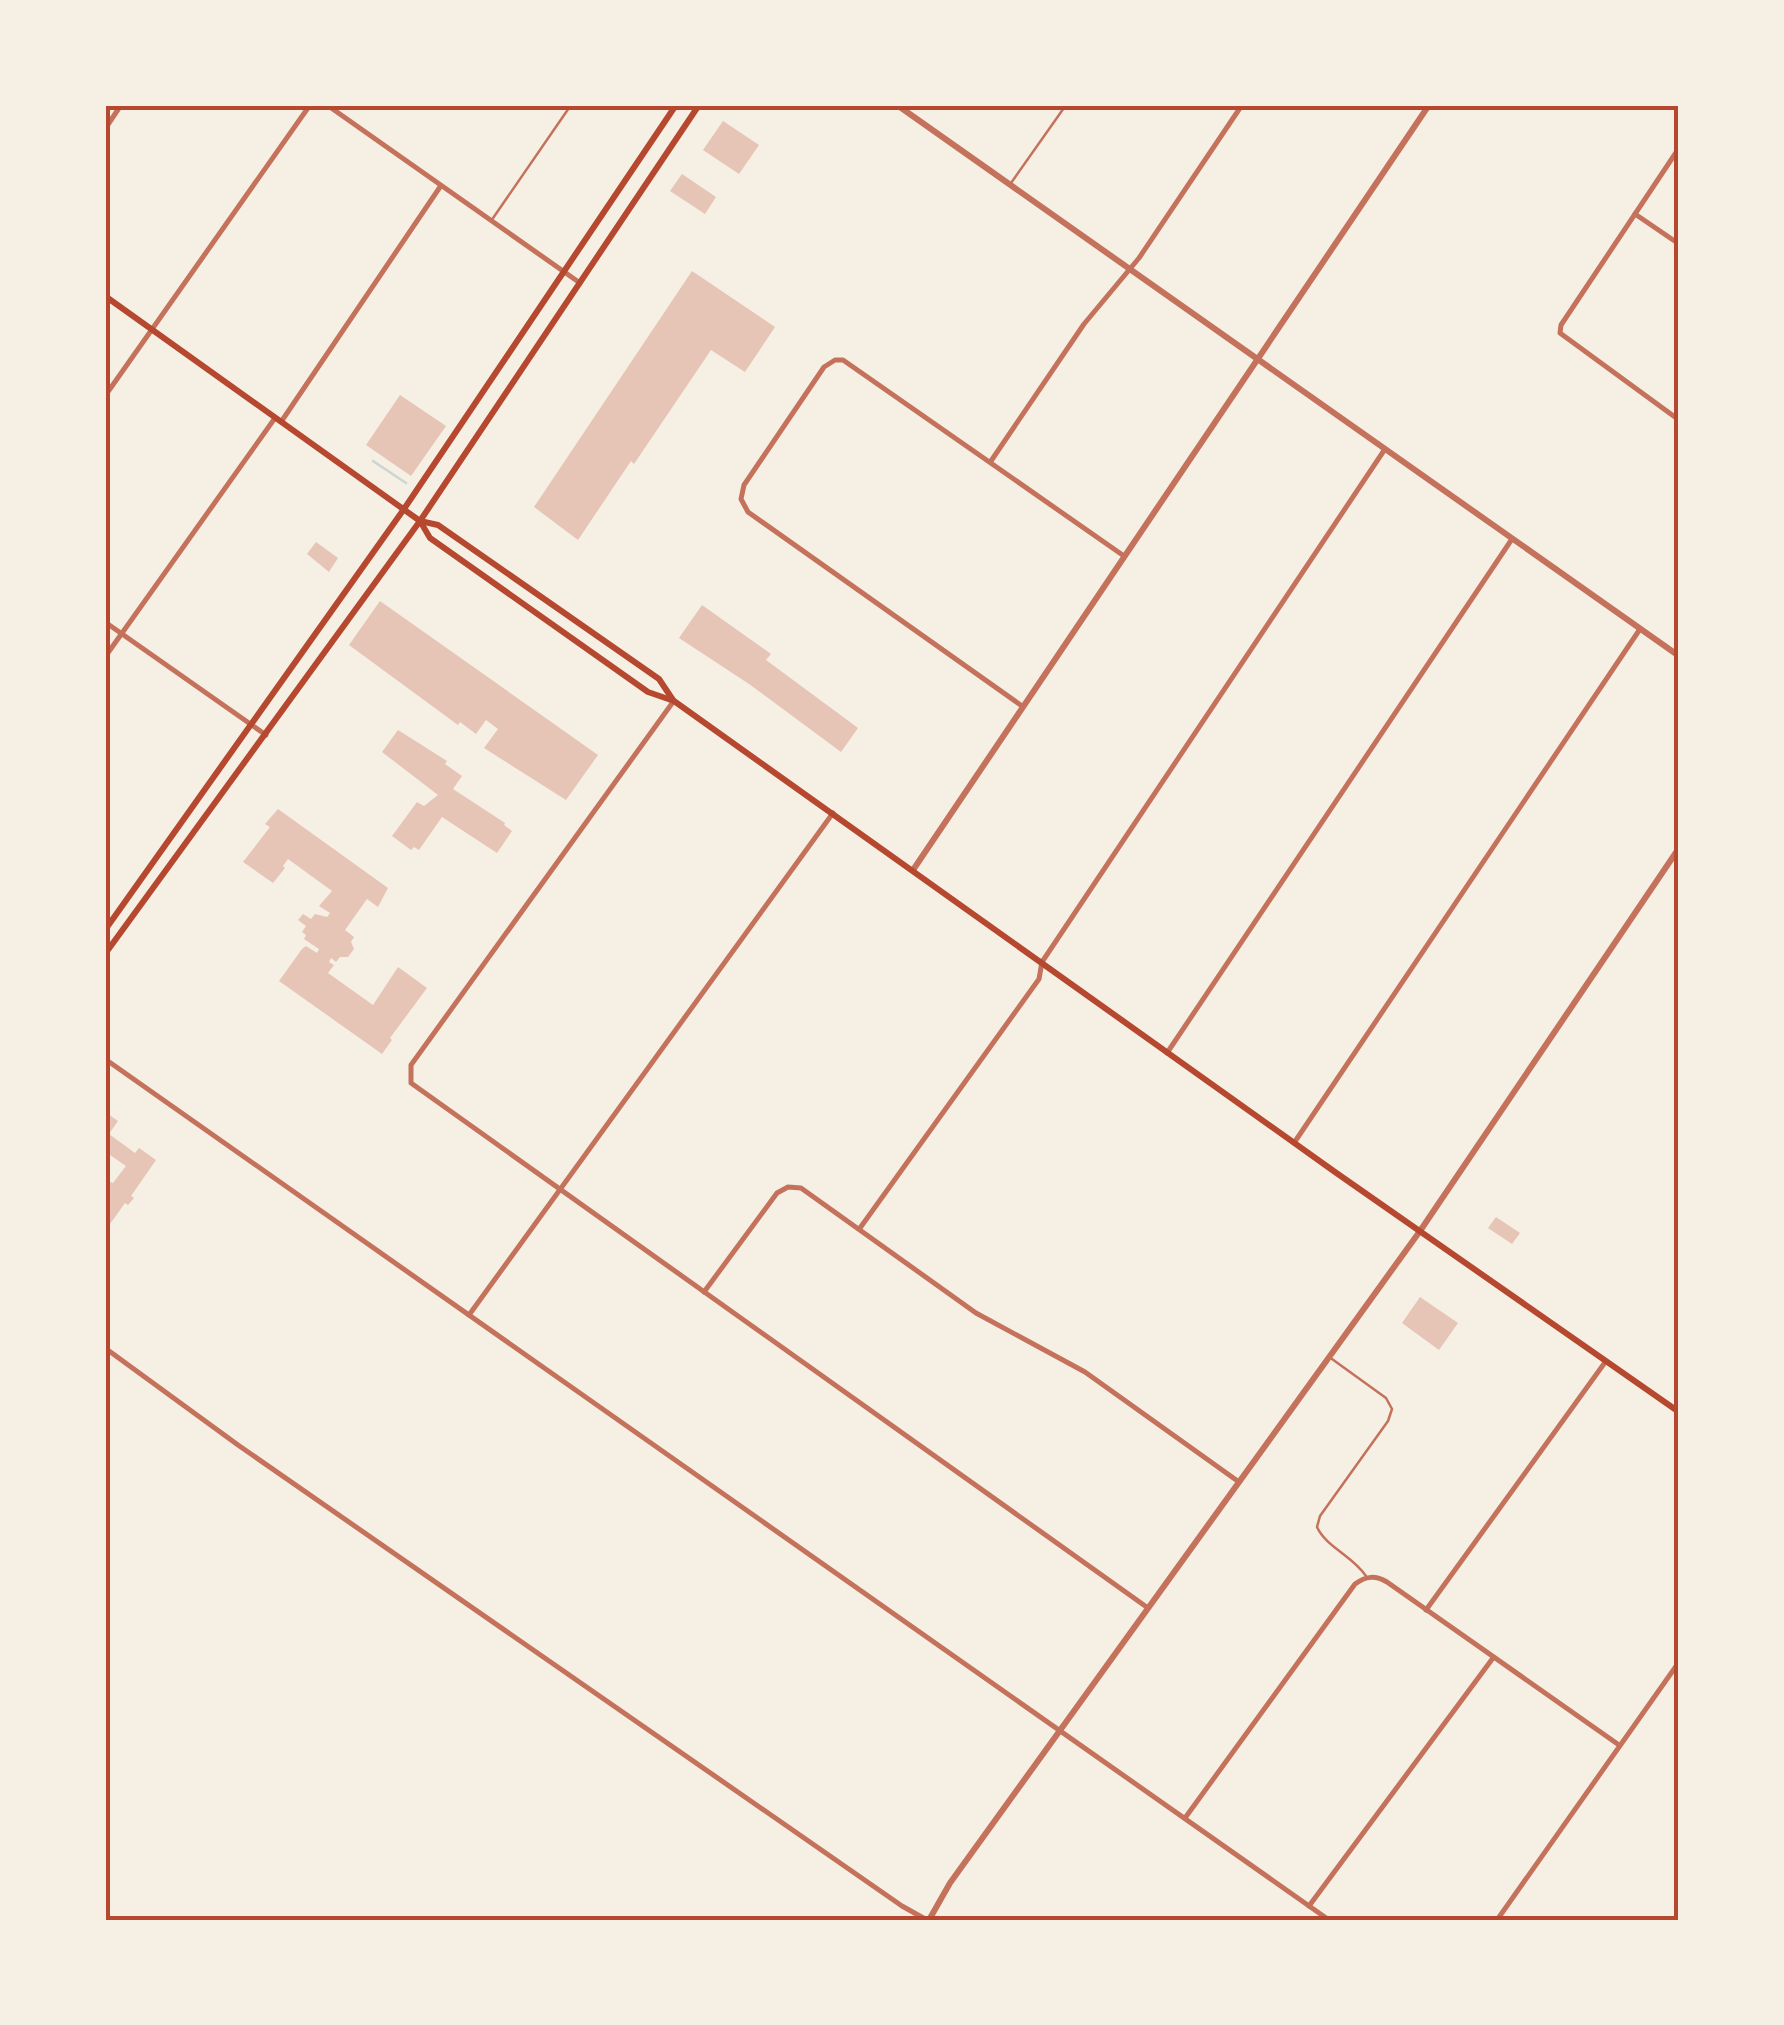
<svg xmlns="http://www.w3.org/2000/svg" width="1784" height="2025" font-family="'Fira Sans',sans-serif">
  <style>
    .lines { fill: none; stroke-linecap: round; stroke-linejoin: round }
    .stream { stroke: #c9d6d2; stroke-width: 2.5 }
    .building { fill: #e6c5b7 }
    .service { stroke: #c5725c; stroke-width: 2.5 }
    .minor { stroke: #c5725c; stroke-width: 5 }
    .tertiary { stroke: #c5725c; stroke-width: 6 }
    .secondary { stroke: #b5482f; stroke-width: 6 }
    .neatline { fill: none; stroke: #b5482f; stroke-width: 4 }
  </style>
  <rect width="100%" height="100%" fill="#f6efe4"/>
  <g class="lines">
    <path class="stream" d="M373,461L406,483"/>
  </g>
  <g class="building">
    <path d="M723,121L759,145L739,174L703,150Z"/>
    <path d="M682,174L716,197L705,214L670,191Z"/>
    <path d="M692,271L775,327L745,372L711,350L634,464L631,461L578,540L534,507Z"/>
    <path d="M400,395L446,426L411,476L366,445Z"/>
    <path d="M316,542L338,558L329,572L307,554Z"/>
    <path d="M380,601L598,755L566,800L484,748L498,729L486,720L476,734L460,722L458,725L349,645Z"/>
    <path d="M702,605L771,654L766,660L858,728L841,752L749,684L679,638Z"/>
    <path d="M398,730L447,761L445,764L462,776L453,789L505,823L504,825L512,831L497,853L442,817L419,850L414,847L411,850L392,836L417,802L424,806L438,795L382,752Z"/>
    <path d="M278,809L388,888L378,907L367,899L345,930L354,937L351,942L354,949L348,957H340L336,962L331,958L329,962L334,965L328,973L373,1005L398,967L427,988L390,1038L392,1040L382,1054L279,981L302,949L306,946L317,953L319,949L304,939L306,935L302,932L306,926L298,920L303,914L311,919L315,914L327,917L330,913L319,906L332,891L288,859L283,866L285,868L273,883L243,862L270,827L265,824Z"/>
    <path d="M105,1112L118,1121L109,1134L135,1153L139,1148L156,1160L131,1196L134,1198L128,1205L125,1203L105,1231V1180L113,1183L126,1166L110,1155L105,1162Z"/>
    <path d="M1496,1217L1520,1233L1512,1244L1488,1228Z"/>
    <path d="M1420,1297L1458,1323L1439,1350L1402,1323Z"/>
  </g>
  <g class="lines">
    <g class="service">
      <path d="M1011,183L1066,105"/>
      <path d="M491,221L571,105"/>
      <path d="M1332,1359L1386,1398L1392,1409L1388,1421L1320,1516L1317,1527C1326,1547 1353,1556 1366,1576"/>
    </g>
    <g class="minor">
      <path d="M327,105L580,283"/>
      <path d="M105,129L121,105"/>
      <path d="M1679,148L1561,325L1560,333L1679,420"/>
      <path d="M1635,214L1679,244"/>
      <path d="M105,396L310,105"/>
      <path d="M281,422L440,187"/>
      <path d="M991,461L1084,324L1139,258L1242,105"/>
      <path d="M105,622L266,735"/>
      <path d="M105,657L275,418"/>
      <path d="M673,702L411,1065V1083L1148,1608"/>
      <path d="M1022,706L748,512L741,499L744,485L824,367L835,360H843L1124,556"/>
      <path d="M1167,1053L1512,539"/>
      <path d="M105,1059L1329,1920"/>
      <path d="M1294,1143L1640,629"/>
      <path d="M860,1228L1039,979L1042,962L1385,449"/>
      <path d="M704,1292L777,1193L788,1187L801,1188L976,1313L1085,1372L1239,1482"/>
      <path d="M469,1315L833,813"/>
      <path d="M105,1348L238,1445L902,1906L927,1920"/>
      <path d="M1426,1610L1606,1361"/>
      <path d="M1185,1818L1355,1584C1366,1576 1375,1575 1387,1582L1619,1745"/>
      <path d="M1309,1906L1493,1658"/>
      <path d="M1497,1920L1679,1662"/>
    </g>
    <g class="tertiary">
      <path d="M897,105L1679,656"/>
      <path d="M913,870L1429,105"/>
      <path d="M929,1920L950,1883L1420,1231L1679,848"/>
    </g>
    <g class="secondary">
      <path d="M105,296L420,521L438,525L659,679L673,700"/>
      <path d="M420,521L430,538L648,692L674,701L1335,1172L1679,1412"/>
      <path d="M105,930L404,509L676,105"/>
      <path d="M105,954L420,521L699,105"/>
    </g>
  </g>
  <rect width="1784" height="2025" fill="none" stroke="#f6efe4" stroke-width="215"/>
  <rect x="108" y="108" width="1568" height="1810" class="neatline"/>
</svg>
